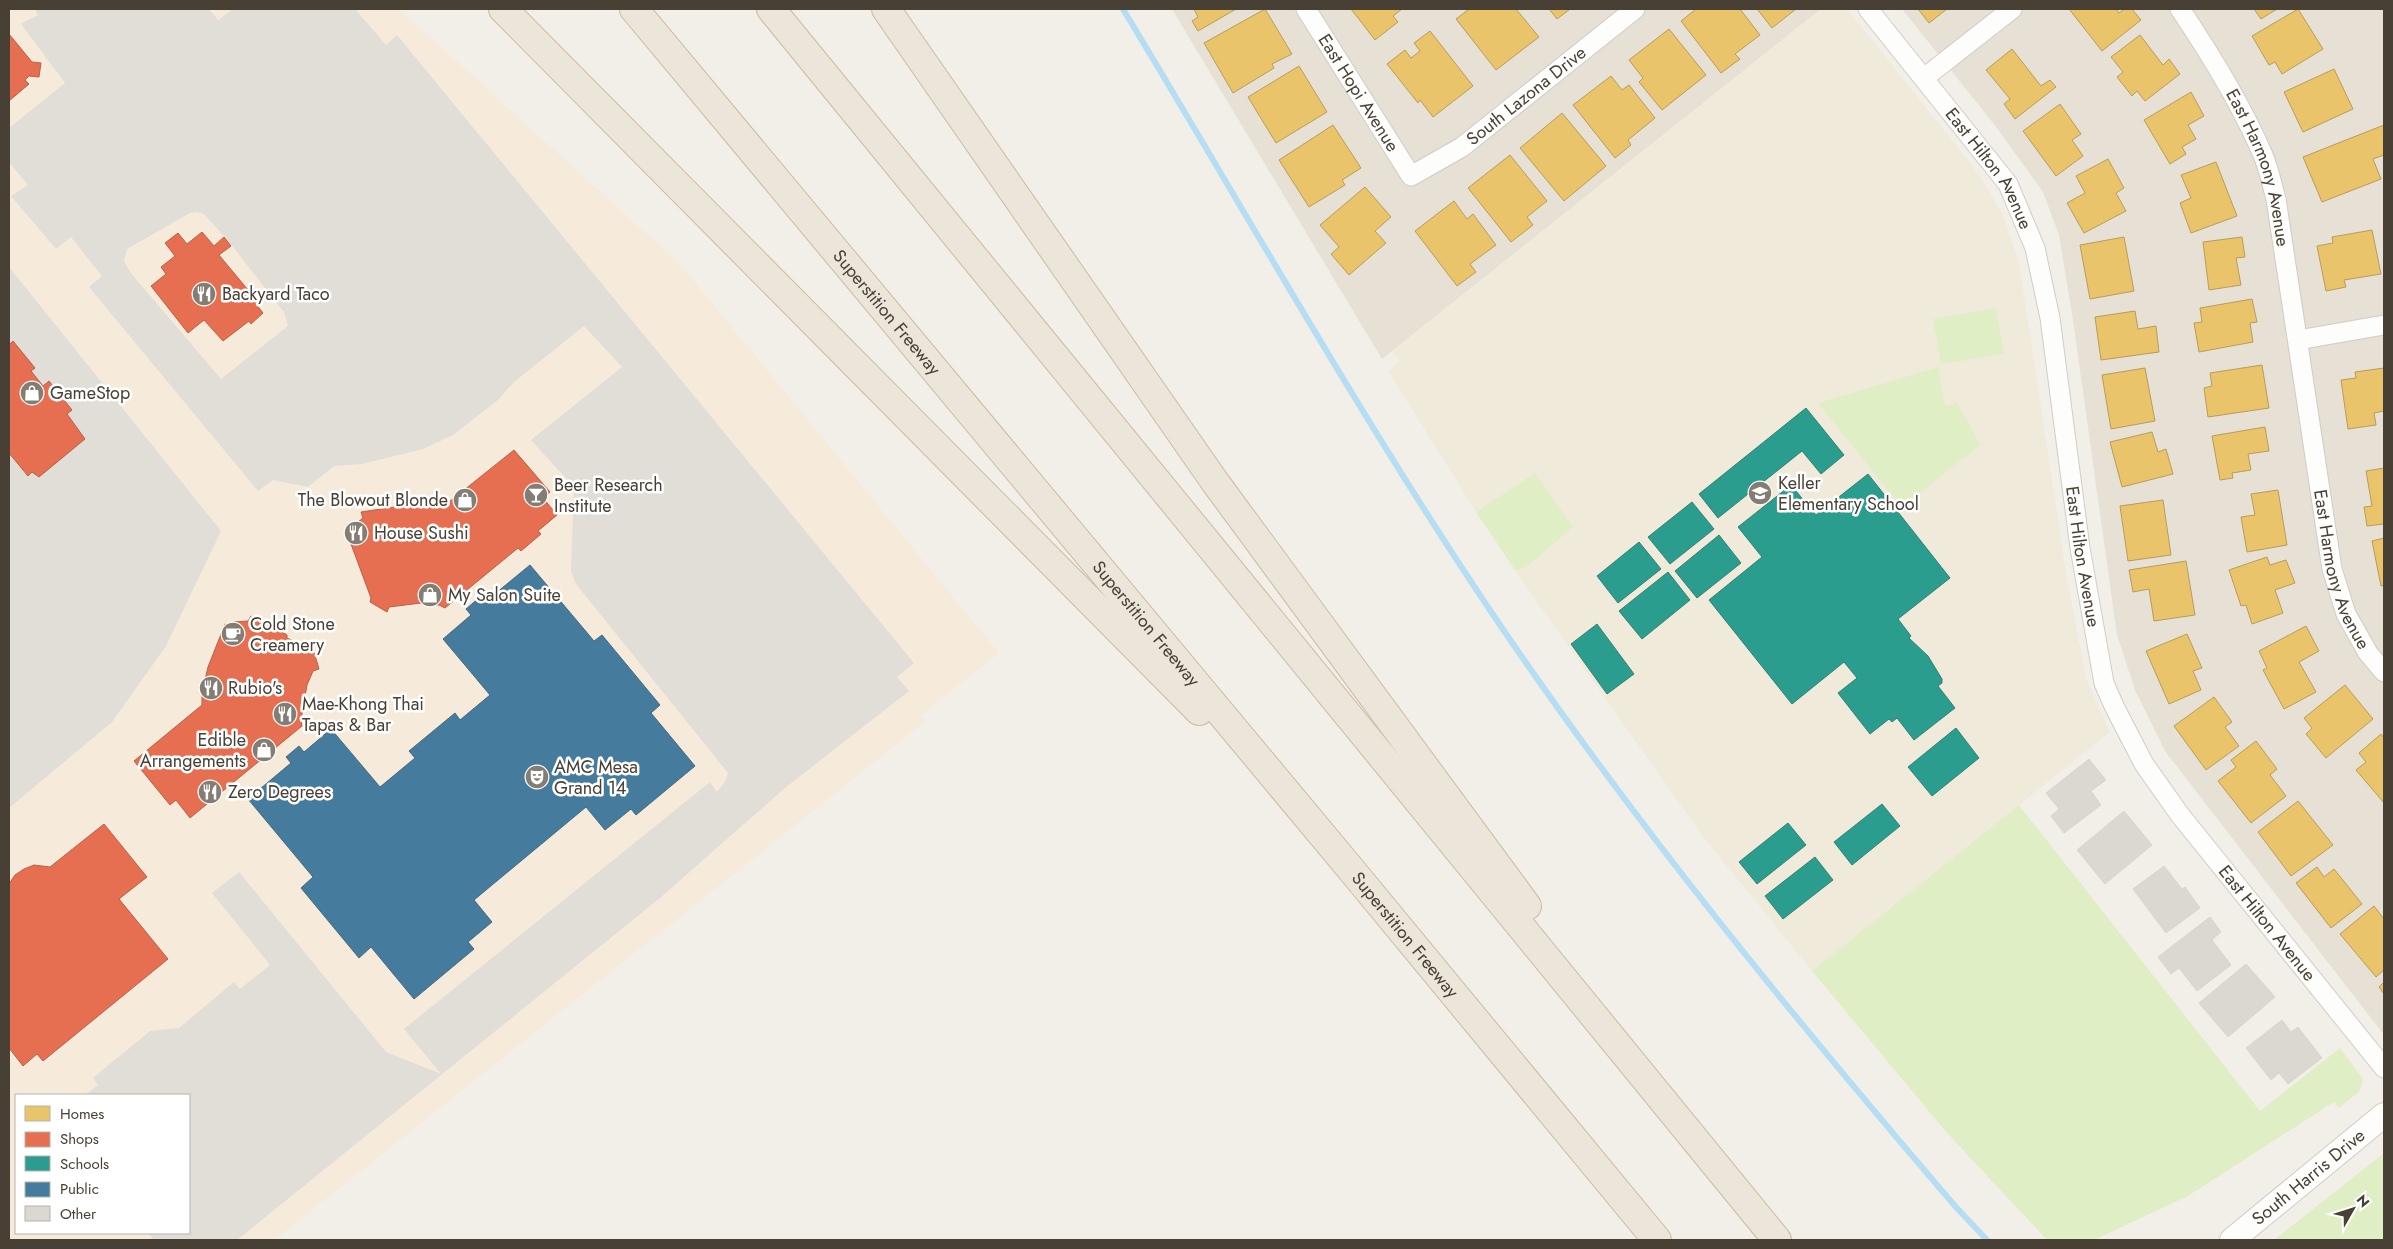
<svg xmlns="http://www.w3.org/2000/svg" width="2393" height="1249" font-family="Jost,sans-serif">
  <style>
    .residential { fill: #e6e0d5 }
    .commercial { fill: #f6eada; fill-rule: evenodd }
    .education { fill: #f0eada }
    .green { fill: #e0eec6 }
    .parking { fill: #e1ded8; fill-rule: evenodd }
    .homes { fill: #e9c46a; stroke: #b99c5a }
    .shops { fill: #e76f51; stroke: #b76148 }
    .schools { fill: #2a9d8f; stroke: #338174 }
    .public { fill: #457b9d; stroke: #46697e }
    .lines { fill: none; stroke-linecap: round; stroke-linejoin: round }
    .stream { stroke: #b5ddf3; stroke-width: 6 }
    .building { fill: #dbd8d1; stroke: #dad6ce }
    .minor-casing { stroke: #d0ccc6; stroke-width: 21 }
    .tertiary-casing { stroke: #d0ccc6; stroke-width: 26 }
    .motorway-casing { stroke: #ccbba1; stroke-width: 30 }
    .minor { stroke: #fdfdfc; stroke-width: 19 }
    .tertiary { stroke: #fdfdfc; stroke-width: 24 }
    .motorway { stroke: #ece5d9; stroke-width: 28 }
    .labels { text-anchor: middle; stroke-width: 5; stroke-linejoin: round; paint-order: stroke }
    .street-label { font-size: 18px; fill: #484034; stroke: #fff }
    .poi-label { font-size: 18px; fill: #484034; stroke: #fff; text-anchor: start }
  </style>
  <rect width="100%" height="100%" fill="#f2efe8"/>
  <g class="residential">
    <path d="M1172,9H1821L1382,359Z"/>
    <path d="M1902,9H2384V1035L2165,751L2135,690L2117,635L2073,320L2059,235L2043,192L1997,128Z"/>
  </g>
  <path class="commercial" d="M9,9H399L680,264L999,653L921,715L926,721L274,1240H9ZM16,1095H189V1233H16Z"/>
  <path class="education" d="M1821,9H1847L1968,160L1984,183L2002,213L2019,262L2067,579L2086,678L2110,732L1812,971L1704,838L1523,582L1476,512L1388,371L1400,362L1392,351Z"/>
  <g class="green">
    <path d="M1996,308L2004,354L1941,364L1933,319Z"/>
    <path d="M1938,367L1944,403L1947,406L1957,402L1980,445L1902,507L1818,403Z"/>
    <path d="M1535,473L1573,527L1525,568L1515,570L1476,512Z"/>
    <path d="M2019,805L2260,1111L2340,1048L2363,1079L2360,1091L2339,1108L2334,1102L2188,1196L2094,1240H2047L1947,1133L1812,971Z"/>
    <path d="M2384,1153V1240H2274Z"/>
  </g>
  <g class="parking">
    <path d="M35,9H209L218,20L233,9H355L386,45L397,35L914,663L897,677L909,691L785,788L660,898L237,1240H154L148,1233H189V1095H85L98,1085L93,1078L150,1031L179,1028L234,982L240,989L270,965L212,893L239,872L386,1052L441,1074L404,1029L710,782L717,792L725,782L728,773L576,584L571,571L574,487L531,440L622,367L584,326L514,382L498,400L453,435L423,449L362,464L334,466L308,487L273,480L258,491L89,287L102,276L71,237L56,249L11,196L28,185L9,162V128L65,83L21,24L38,15ZM197,212L204,214L226,238L284,312L288,326L221,379L130,272L124,261L127,249L190,213Z"/>
    <path d="M9,267L221,531L166,646L112,722L9,808Z"/>
  </g>
  <g class="homes">
    <path d="M1194,9H1236L1198,31L1192,21L1198,17Z"/>
    <path d="M1265,9L1292,54L1272,64L1274,68L1233,93L1204,43Z"/>
    <path d="M1351,9H1402L1393,16L1398,22L1375,40Z"/>
    <path d="M1469,9H1516L1539,37L1496,70L1456,19Z"/>
    <path d="M1549,9H1570L1557,19Z"/>
    <path d="M1696,9H1740L1760,35L1735,54L1740,59L1721,73L1681,21Z"/>
    <path d="M1757,9H1796L1772,28Z"/>
    <path d="M1918,9H1947L1929,23Z"/>
    <path d="M2069,9H2116L2119,13L2124,9H2132L2141,20L2102,51Z"/>
    <path d="M2254,9H2277L2261,19Z"/>
    <path d="M2298,9L2323,49L2282,74L2275,62L2269,65L2252,36Z"/>
    <path d="M1669,29L1706,75L1662,110L1639,82L1643,78L1629,60Z"/>
    <path d="M1430,31L1473,86L1433,117L1420,100L1418,103L1387,64L1405,50L1411,58L1420,51L1414,43Z"/>
    <path d="M2140,35L2163,65L2169,59L2180,74L2145,101L2137,91L2132,96L2117,77L2123,72L2111,57Z"/>
    <path d="M2012,49L2041,86L2050,80L2056,87L2015,119L2004,104L2010,99L1986,70Z"/>
    <path d="M1299,66L1327,112L1276,143L1248,97Z"/>
    <path d="M2334,69L2353,109L2303,132L2284,92Z"/>
    <path d="M1611,76L1622,90L1629,85L1655,118L1628,140L1631,145L1615,158L1573,105Z"/>
    <path d="M2191,92L2204,116L2188,125L2196,139L2182,147L2186,154L2170,164L2144,120Z"/>
    <path d="M2060,104L2081,134L2072,140L2083,156L2056,176L2023,131Z"/>
    <path d="M1562,113L1606,166L1564,201L1520,148Z"/>
    <path d="M1333,125L1361,168L1342,180L1345,185L1309,207L1279,160Z"/>
    <path d="M2384,125V155L2373,159L2381,179L2322,202L2303,157Z"/>
    <path d="M1510,155L1547,201L1527,217L1533,225L1511,242L1468,188Z"/>
    <path d="M2108,159L2124,188L2116,193L2126,211L2084,233L2067,203L2085,193L2076,176Z"/>
    <path d="M2216,162L2237,216L2191,233L2180,203L2191,198L2181,175Z"/>
    <path d="M1365,187L1391,217L1375,231L1386,243L1349,275L1331,254L1339,247L1320,225Z"/>
    <path d="M1454,201L1467,219L1473,214L1496,245L1470,264L1476,272L1457,286L1415,231Z"/>
    <path d="M2372,230L2381,274L2344,280L2346,287L2326,291L2317,246L2333,243L2332,237Z"/>
    <path d="M2124,237L2134,291L2090,299L2080,245Z"/>
    <path d="M2242,237L2245,257L2236,258L2241,285L2209,290L2203,242Z"/>
    <path d="M2252,299L2257,322L2250,323L2253,342L2199,352L2194,323L2202,322L2200,308Z"/>
    <path d="M2135,311L2138,329L2156,326L2159,352L2101,360L2095,317Z"/>
    <path d="M2262,365L2269,408L2208,417L2204,388L2212,386L2210,373Z"/>
    <path d="M2145,368L2155,421L2111,429L2102,375Z"/>
    <path d="M2384,368V411L2374,413L2376,425L2348,429L2341,380L2356,378L2355,372Z"/>
    <path d="M2265,427L2269,451L2248,454L2251,470L2232,473L2233,478L2220,480L2212,436Z"/>
    <path d="M2152,432L2158,452L2166,449L2173,474L2122,487L2110,442Z"/>
    <path d="M2384,468V524L2367,526L2364,507L2372,506L2366,471Z"/>
    <path d="M2278,490L2287,545L2247,552L2241,517L2255,515L2251,494Z"/>
    <path d="M2163,500L2171,555L2128,561L2120,506Z"/>
    <path d="M2384,538V585L2381,586L2372,541Z"/>
    <path d="M2267,557L2270,565L2286,560L2295,583L2275,590L2283,613L2252,624L2246,605L2241,606L2229,570Z"/>
    <path d="M2186,561L2195,615L2154,621L2149,589L2133,592L2129,570Z"/>
    <path d="M2306,626L2319,651L2299,662L2316,692L2284,709L2263,670L2267,668L2259,651Z"/>
    <path d="M2187,634L2202,668L2193,671L2201,690L2169,704L2146,651Z"/>
    <path d="M2345,685L2373,719L2326,758L2306,734L2312,728L2304,718Z"/>
    <path d="M2214,697L2232,722L2225,727L2239,746L2206,770L2174,726Z"/>
    <path d="M2381,734L2384,738V803L2356,770L2366,762L2359,753Z"/>
    <path d="M2256,741L2277,769L2270,775L2286,796L2251,823L2218,781L2236,767L2231,760Z"/>
    <path d="M2298,801L2333,845L2291,876L2258,832Z"/>
    <path d="M2317,867L2324,877L2334,869L2362,904L2331,928L2296,883Z"/>
    <path d="M2374,906L2384,919V970L2376,977L2340,934Z"/>
    <path d="M2384,982V994L2379,987Z"/>
  </g>
  <g class="shops">
    <path d="M9,34L32,62L41,63L39,77L29,76L25,80L29,84L9,101Z"/>
    <path d="M202,232L214,246L224,237L231,246L219,255L258,302L256,304L263,313L251,324L249,321L223,341L204,320L188,333L151,286L166,274L161,267L175,256L165,243L178,233L187,244Z"/>
    <path d="M13,341L35,368L31,371L43,386L49,381L72,410L67,414L85,439L39,477L32,472L28,476L9,453V345Z"/>
    <path d="M514,450L550,492L543,498L557,515L538,531L541,534L521,551L518,548L445,608L439,605L421,603L389,607L387,612L370,602L371,598L348,536L353,534V526L363,518L361,512L415,504L444,506Z"/>
    <path d="M251,616L259,620L260,618L287,635V638L300,644L304,652L313,649L319,669L313,671L307,685L301,720L302,726L190,818L176,800L170,805L134,761L202,705V693L208,667L225,624L229,626L234,622L248,621Z"/>
    <path d="M104,824L147,877L119,899L168,959L43,1061L37,1054L23,1066L9,1048V884L15,875L24,869L34,865L50,867Z"/>
  </g>
  <g class="schools">
    <path d="M1806,408L1844,455L1821,474L1802,451L1718,518L1699,494Z"/>
    <path d="M1868,474L1950,578L1898,619L1911,636L1909,638L1928,656L1942,679V683L1938,686L1955,708L1914,740L1897,718L1892,722L1889,719L1870,734L1838,693L1857,678L1844,662L1792,704L1709,600L1762,557L1738,527L1791,485L1816,515Z"/>
    <path d="M1692,502L1714,529L1670,564L1648,537Z"/>
    <path d="M1719,535L1741,563L1697,598L1675,571Z"/>
    <path d="M1639,542L1661,569L1618,603L1597,576Z"/>
    <path d="M1668,572L1690,600L1642,639L1619,611Z"/>
    <path d="M1597,624L1634,674L1607,694L1571,644Z"/>
    <path d="M1956,728L1979,758L1932,796L1908,767Z"/>
    <path d="M1882,804L1900,826L1852,865L1834,842Z"/>
    <path d="M1788,823L1806,845L1757,884L1739,862Z"/>
    <path d="M1815,857L1833,880L1783,919L1765,896Z"/>
  </g>
  <path class="public" d="M530,565L594,641L602,635L660,705L651,713L695,766L636,815L631,809L605,830L586,807L474,900L492,922L468,942L474,949L414,999L371,947L359,958L301,888L313,877L248,799L291,763L286,757L299,746L304,752L331,729L380,787L415,758L409,751L455,713L460,720L490,695L443,639L471,615L466,609L480,597L485,602Z"/>
  <g class="lines">
    <path class="stream" d="M1123,9C1247,214 1364,424 1498,622C1637,827 1794,1018 1955,1206L1987,1240"/>
  </g>
  <g class="building">
    <path d="M2089,759L2106,780L2091,791L2101,805L2064,833L2051,816L2059,809L2046,793Z"/>
    <path d="M2124,811L2152,845L2105,884L2077,850Z"/>
    <path d="M2164,866L2182,889L2185,887L2200,908L2166,933L2133,889Z"/>
    <path d="M2210,917L2221,932L2212,940L2231,965L2197,991L2179,968L2171,974L2158,957Z"/>
    <path d="M2246,964L2275,997L2228,1037L2199,1003Z"/>
    <path d="M2282,1020L2291,1032L2298,1027L2322,1058L2288,1084L2279,1073L2271,1080L2246,1048Z"/>
  </g>
  <g class="lines">
    <g class="minor-casing">
      <g id="minor">
        <path id="s1" d="M1306,9L1411,176L1462,147L1635,9"/>
        <path id="s2" d="M1868,9L2008,184L2035,248L2050,318L2080,548L2104,683L2114,706L2144,764L2180,815L2384,1068"/>
        <path id="s3" d="M2180,9C2211,55 2241,104 2263,155C2269,169 2272,185 2276,199L2332,569L2346,614L2368,653L2384,672"/>
        <path d="M1924,78L2012,9"/>
        <path d="M2298,340L2384,325"/>
      </g>
    </g>
    <g class="tertiary-casing">
      <g id="tertiary">
        <path id="s4" d="M2232,1240L2384,1115"/>
      </g>
    </g>
    <g class="motorway-casing">
      <g id="motorway">
        <path d="M503,9L1199,711"/>
        <path id="s5" d="M634,9L1354,873L1657,1240"/>
        <path d="M771,9L1777,1240"/>
        <path d="M886,9L1215,482L1527,906"/>
      </g>
    </g>
    <use href="#minor" class="minor"/>
    <use href="#tertiary" class="tertiary"/>
    <use href="#motorway" class="motorway"/>
  </g>
  <defs>
    <g id="restaurant-disc" transform="scale(1.25)"><circle r="9.5" fill="#847d73" stroke="#fff"/><path d="M-5-6h1v4h1v-4h1v4h1v-4h1v5L-1.5 .5V6h-2V.5L-5-1ZM5-6V6H3V1.5H1.5Q1.5-4 5-6Z" fill="#fff"/></g>
    <g id="shop-disc" transform="scale(1.25)"><circle r="9.5" fill="#847d73" stroke="#fff"/><path d="M-5-2.5h2.3a2.7 3.5 0 0 1 5.4 0H5L5.5 6h-11ZM-1.5-2.5h3a1.5 2.3 0 0 0-3 0Z" fill="#fff"/></g>
    <g id="school-disc" transform="scale(1.25)"><circle r="9.5" fill="#847d73" stroke="#fff"/><path d="M0-5L7-2L0 1L-7-2ZM-4 1L0 2.5L4 1V4Q0 6-4 4Z" fill="#fff"/></g>
    <g id="bar-disc" transform="scale(1.25)"><circle r="9.5" fill="#847d73" stroke="#fff"/><path d="M-6-5H6L.8 .8V4.5H3.5V6h-7V4.5H-.8V.8Z" fill="#fff"/></g>
    <g id="cafe-disc" transform="scale(1.25)"><circle r="9.5" fill="#847d73" stroke="#fff"/><path d="M-5.5-4.5H6V0H3Q3 3.5 0 3.5H-2.5Q-5.5 3.5-5.5 0ZM3-3.2v2h1.7v-2ZM-6 4.5H4V6H-6Z" fill="#fff"/></g>
    <g id="theatre-disc" transform="scale(1.25)"><circle r="9.5" fill="#847d73" stroke="#fff"/><path d="M-5-5.5Q0-4 5-5.5V0Q5 5 0 6Q-5 5-5 0ZM-3.3-2.5H-1v1.5H-3.3ZM1-2.5H3.3v1.5H1ZM-2.8 1Q0 5.5 2.8 1Z" fill="#fff"/></g>
  </defs>
  <g fill-rule="evenodd">
    <use href="#restaurant-disc" x="204" y="294"/>
    <use href="#shop-disc" x="32" y="393"/>
    <use href="#school-disc" x="1760" y="493"/>
    <use href="#bar-disc" x="536" y="495"/>
    <use href="#shop-disc" x="465" y="500"/>
    <use href="#restaurant-disc" x="356" y="533"/>
    <use href="#shop-disc" x="430" y="595"/>
    <use href="#cafe-disc" x="233" y="634"/>
    <use href="#restaurant-disc" x="211" y="688"/>
    <use href="#restaurant-disc" x="285" y="714"/>
    <use href="#shop-disc" x="264" y="750"/>
    <use href="#theatre-disc" x="537" y="777"/>
    <use href="#restaurant-disc" x="210" y="792"/>
  </g>
  <g class="labels">
    <g class="street-label">
      <text dy="6" stroke="none"><textPath href="#s1" startOffset="99">East Hopi Avenue</textPath></text>
      <text dy="6" stroke="none"><textPath href="#s1" startOffset="338">South Lazona Drive</textPath></text>
      <text dy="6" stroke="none"><textPath href="#s3" startOffset="179">East Harmony Avenue</textPath></text>
      <text dy="6" stroke="none"><textPath href="#s2" startOffset="201">East Hilton Avenue</textPath></text>
      <text dy="6" stroke="none"><textPath href="#s5" startOffset="395">Superstition Freeway</textPath></text>
      <text dy="6" stroke="none"><textPath href="#s2" startOffset="606">East Hilton Avenue</textPath></text>
      <text dy="6" stroke="none"><textPath href="#s3" startOffset="591">East Harmony Avenue</textPath></text>
      <text dy="6" stroke="none"><textPath href="#s5" startOffset="800">Superstition Freeway</textPath></text>
      <text dy="6" stroke="none"><textPath href="#s2" startOffset="1026">East Hilton Avenue</textPath></text>
      <text dy="6" stroke="none"><textPath href="#s5" startOffset="1205">Superstition Freeway</textPath></text>
      <text dy="6" stroke="none"><textPath href="#s4" startOffset="99">South Harris Drive</textPath></text>
    </g>
    <g class="poi-label">
      <text x="222" y="300">Backyard Taco</text>
      <text x="50" y="399">GameStop</text>
      <text x="1778" y="489">Keller<tspan x="1778" dy="21">Elementary School</tspan></text>
      <text x="554" y="491">Beer Research<tspan x="554" dy="21">Institute</tspan></text>
      <text x="448" y="506" text-anchor="end">The Blowout Blonde</text>
      <text x="374" y="539">House Sushi</text>
      <text x="448" y="601">My Salon Suite</text>
      <text x="250" y="630">Cold Stone<tspan x="250" dy="21">Creamery</tspan></text>
      <text x="228" y="694">Rubio's</text>
      <text x="302" y="710">Mae-Khong Thai<tspan x="302" dy="21">Tapas &amp; Bar</tspan></text>
      <text x="246" y="746" text-anchor="end">Edible<tspan x="246" dy="21">Arrangements</tspan></text>
      <text x="554" y="773">AMC Mesa<tspan x="554" dy="21">Grand 14</tspan></text>
      <text x="228" y="798">Zero Degrees</text>
    </g>
  </g>
  <rect width="2393" height="1249" fill="none" stroke="#484034" stroke-width="20"/>
  <rect x="15" y="1094" width="175" height="140" fill="#ffffff" stroke="#b6b3ae"/>
  <rect x="25" y="1106" width="25" height="15" fill="#e9c46a" stroke="#b6b3ae"/>
  <text x="60" y="1119" font-size="15" fill="#484034">Homes</text>
  <rect x="25" y="1132" width="25" height="15" fill="#e76f51" stroke="#b6b3ae"/>
  <text x="60" y="1144" font-size="15" fill="#484034">Shops</text>
  <rect x="25" y="1156" width="25" height="15" fill="#2a9d8f" stroke="#b6b3ae"/>
  <text x="60" y="1169" font-size="15" fill="#484034">Schools</text>
  <rect x="25" y="1182" width="25" height="15" fill="#457b9d" stroke="#b6b3ae"/>
  <text x="60" y="1194" font-size="15" fill="#484034">Public</text>
  <rect x="25" y="1206" width="25" height="15" fill="#dbd8d1" stroke="#b6b3ae"/>
  <text x="60" y="1219" font-size="15" fill="#484034">Other</text>
  <g transform="translate(2353 1209) rotate(51)" stroke="#ffffff" stroke-width="4" paint-order="stroke">
  <path d="M0-4L9 19L0 12L-9 19Z" fill="#484034"/>
  <text y="-8" font-size="14" font-weight="bold" text-anchor="middle" fill="#484034">N</text>
  </g>
</svg>
